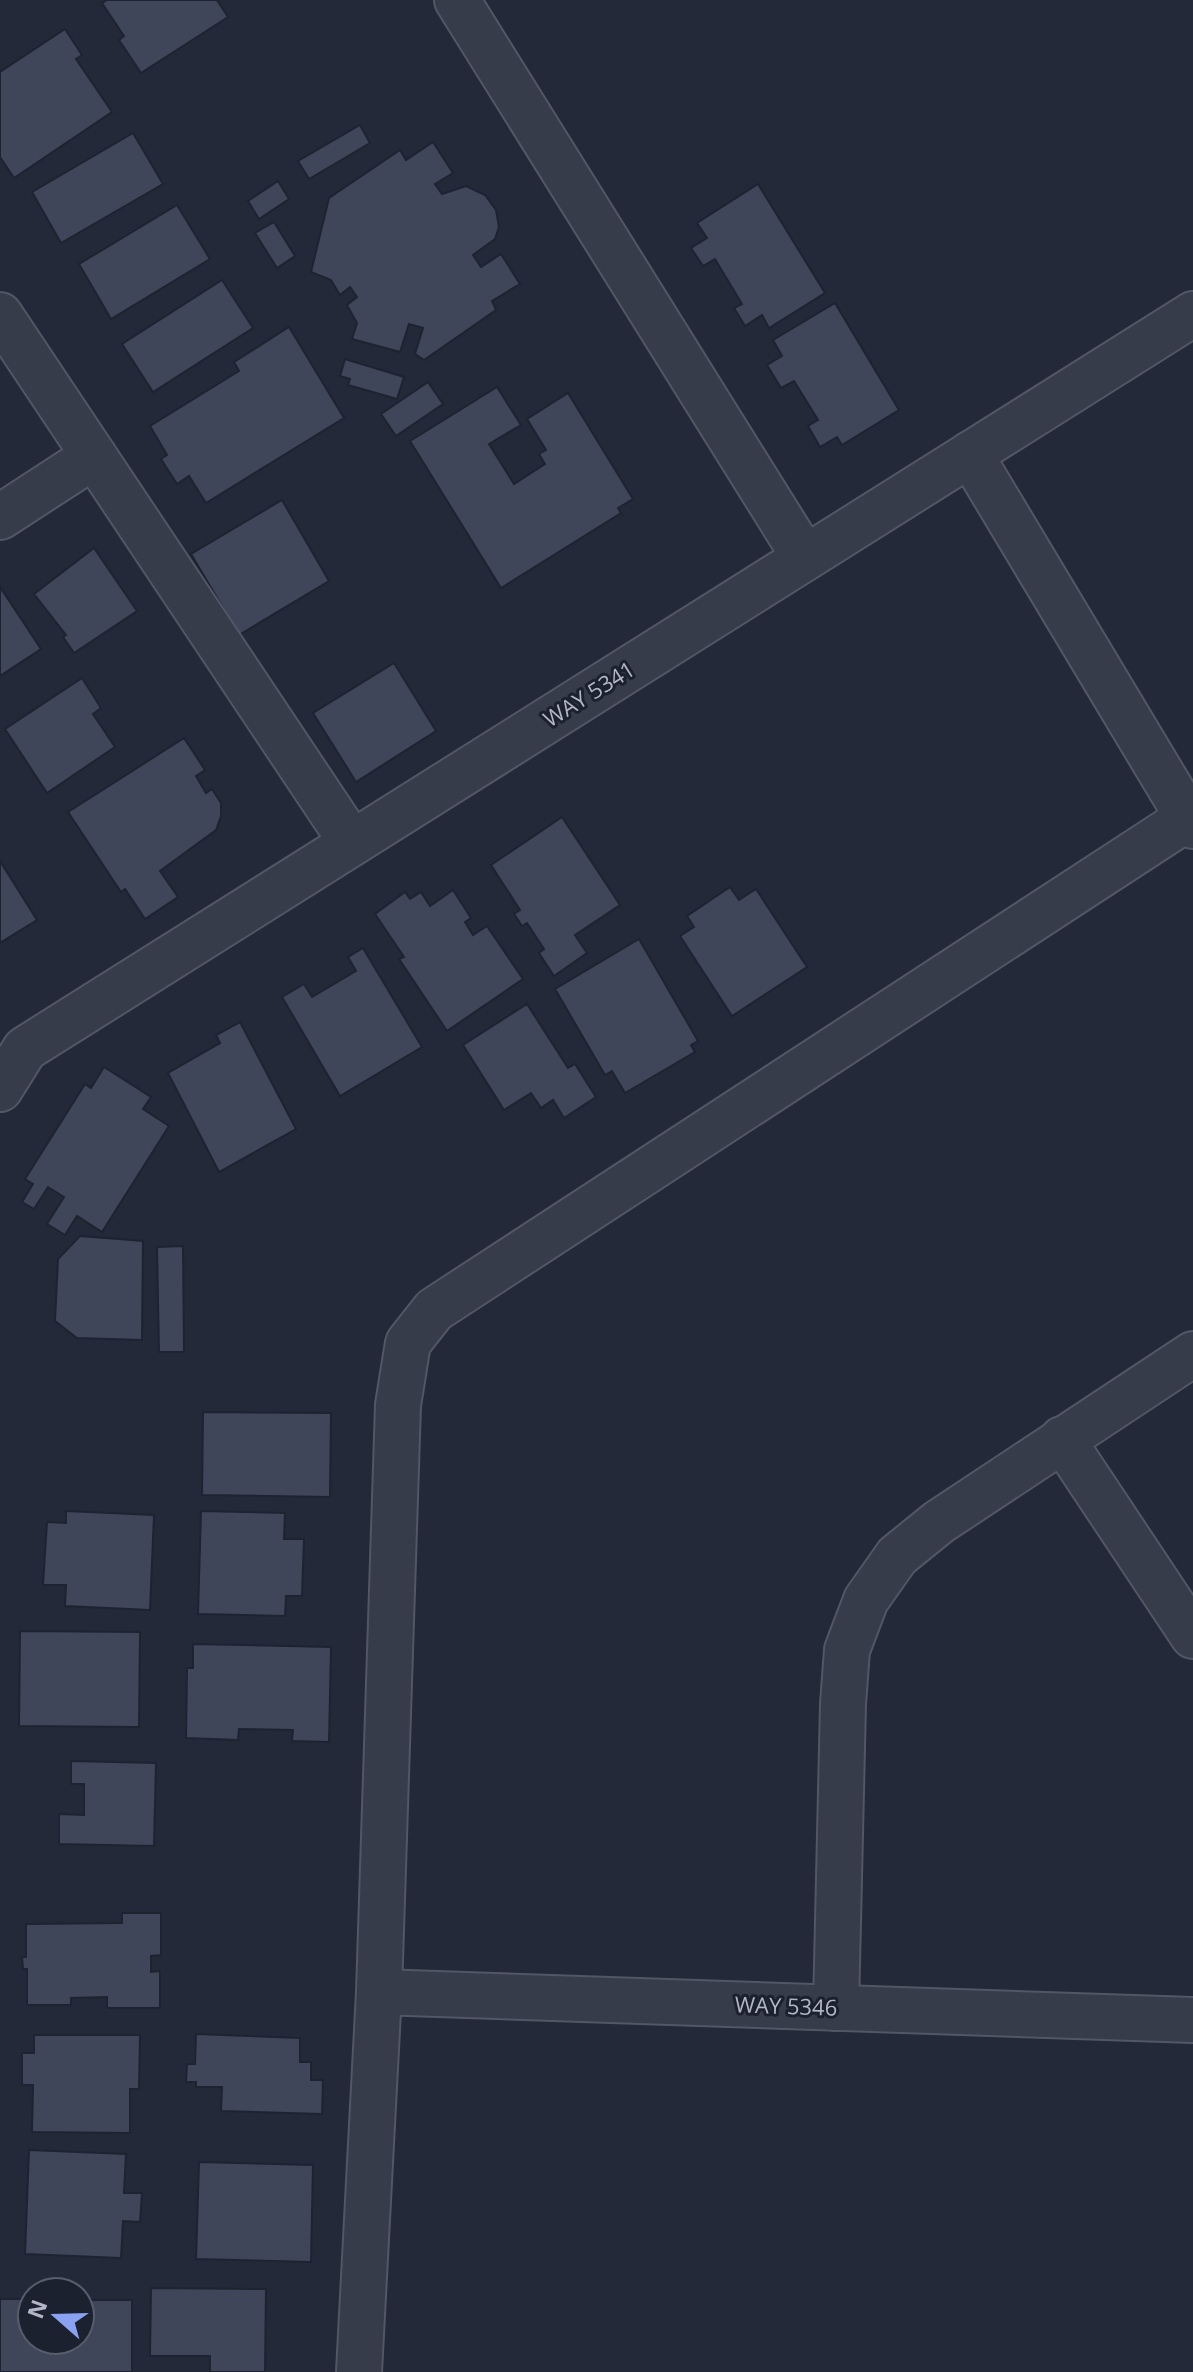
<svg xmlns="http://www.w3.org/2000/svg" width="1193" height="2372" font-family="'Open Sans',sans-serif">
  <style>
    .building { fill: #404659; stroke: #1e2331; stroke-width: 2 }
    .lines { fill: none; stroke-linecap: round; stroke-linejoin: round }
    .minor-casing { stroke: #525665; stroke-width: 48 }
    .minor { stroke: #373c4a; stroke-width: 44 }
    .labels { text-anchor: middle; stroke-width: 6; stroke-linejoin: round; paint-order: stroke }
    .street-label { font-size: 22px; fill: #b2b6c6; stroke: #1c212f }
  </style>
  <rect width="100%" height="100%" fill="#232939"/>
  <g class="building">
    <path d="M107,0H217L228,17L141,73L119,40L124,36L102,3Z"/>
    <path d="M65,29L82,55L76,59L112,112L14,178L0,157V72Z"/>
    <path d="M360,125L370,143L309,179L298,161Z"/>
    <path d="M133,133L163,184L61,243L32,192Z"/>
    <path d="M433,142L453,173L435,184L442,194L466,186L485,195L496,210L499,227L495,239L473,255L481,267L501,254L520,284L492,301L496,310L424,360L415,354L423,328L409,324L400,352L352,339L357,323L347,305L357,297L350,287L340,295L331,280L311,272L329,198L400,150L406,160Z"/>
    <path d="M278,181L289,199L259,219L248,201Z"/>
    <path d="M758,184L825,293L769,328L762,315L745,326L734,308L742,304L715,259L703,266L691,248L707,238L697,223Z"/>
    <path d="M177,205L210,259L111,319L79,264Z"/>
    <path d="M274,222L295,256L277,268L255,233Z"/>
    <path d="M222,280L253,328L153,392L122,344Z"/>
    <path d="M835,303L899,410L842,445L837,437L820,447L808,426L818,420L794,381L781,388L767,365L782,356L773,340Z"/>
    <path d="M289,327L344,418L206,503L189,476L177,484L161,459L167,455L150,426L239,371L234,362Z"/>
    <path d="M345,359L404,377L397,399L348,385L350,379L340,376Z"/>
    <path d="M428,382L443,404L396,436L381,414Z"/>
    <path d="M497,387L521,425L489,444L514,484L545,464L539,454L546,450L527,419L568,393L633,499L618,508L621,513L501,588L410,441Z"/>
    <path d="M282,500L329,581L239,635L191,554Z"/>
    <path d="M94,548L137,611L74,653L63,637L66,635L34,594Z"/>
    <path d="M0,587L41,649L0,676Z"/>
    <path d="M394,663L436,731L356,782L313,713Z"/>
    <path d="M82,678L101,708L93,714L115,747L47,793L5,729Z"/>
    <path d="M184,738L205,770L196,776L206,793L212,789L221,803V816L216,830L160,871L178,897L145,919L125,889L121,892L68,812Z"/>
    <path d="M562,817L620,905L575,935L587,953L554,976L539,953L544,949L527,923L522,926L514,914L520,910L491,865Z"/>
    <path d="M0,861L37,920L0,943Z"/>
    <path d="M730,887L739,900L756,889L807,967L732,1016L680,936L694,927L687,916Z"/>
    <path d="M453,890L471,918L465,922L473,935L487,926L523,979L447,1031L399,959L404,957L375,914L405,892L410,899L421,892L430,906Z"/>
    <path d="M639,939L698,1041L691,1045L695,1052L625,1093L612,1071L605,1075L555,989Z"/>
    <path d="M363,948L422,1047L340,1096L282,997L304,984L312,997L356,971L348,957Z"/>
    <path d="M527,1004L568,1068L575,1064L596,1097L564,1118L553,1100L541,1108L531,1093L504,1110L463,1045Z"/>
    <path d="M240,1022L296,1129L219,1172L168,1073L220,1043L216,1035Z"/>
    <path d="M104,1067L151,1097L143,1109L169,1126L102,1232L77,1216L65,1235L47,1224L64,1197L48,1187L34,1209L22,1202L33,1184L25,1179L85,1084L91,1088Z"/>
    <path d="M80,1236L143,1241L142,1340L77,1338L55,1321L58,1259Z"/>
    <path d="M183,1246L184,1352H159L157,1247Z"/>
    <path d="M203,1412L331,1413L330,1497L202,1495Z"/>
    <path d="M66,1511L154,1515L150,1610L65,1606L66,1585H43L47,1522L66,1523Z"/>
    <path d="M201,1511L285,1513L284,1539H304L302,1596H286L285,1616L198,1614Z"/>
    <path d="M20,1631L140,1632L139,1727L19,1726Z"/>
    <path d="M193,1644L331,1647L329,1742L292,1741L293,1730L239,1729L238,1740L186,1738L187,1668H193Z"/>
    <path d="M71,1761L156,1763L154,1846L59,1844V1814L84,1815V1784H71Z"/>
    <path d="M122,1913H161V1955L151,1956V1972L160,1971V2008H107V1997L71,1998V2005H27V1969H23L22,1957H26V1924L122,1923Z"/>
    <path d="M196,2034L300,2038V2062H311V2080H323L322,2114L221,2111L222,2087H196V2082H186L187,2064H195Z"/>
    <path d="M34,2035H140L139,2089H130V2133L32,2132L33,2085H22V2053H34Z"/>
    <path d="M29,2150L126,2154L124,2193H142L140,2222L123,2221L121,2258L25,2254Z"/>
    <path d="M199,2162L313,2165L311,2262L196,2259Z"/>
    <path d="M151,2288L266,2289L265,2372H210V2356H150Z"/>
    <path d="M0,2299H32V2340H80V2300H132V2372H0Z"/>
  </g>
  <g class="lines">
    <g class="minor-casing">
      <g id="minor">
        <path d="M457,0L805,558"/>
        <path d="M0,315L352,843"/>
        <path d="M970,454L1193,826"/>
        <path d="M0,517L94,456"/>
        <path d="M0,1089L25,1049L1193,314"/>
        <path d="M1062,1439L1193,1636"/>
        <path d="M379,1992L1193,2020"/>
        <path d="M836,2008L843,1704L847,1650L866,1600L897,1556L939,1522L1193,1354"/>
        <path d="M359,2372L379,1992L398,1405L408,1343L434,1310L1188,818"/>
      </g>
    </g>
    <use href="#minor" class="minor"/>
  </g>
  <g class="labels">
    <g class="street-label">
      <text transform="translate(589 694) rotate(-32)" y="8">WAY 5341</text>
      <text transform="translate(786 2006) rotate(2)" y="8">WAY 5346</text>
    </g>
  </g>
  <g transform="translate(56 2316) rotate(290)"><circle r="38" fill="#1c212f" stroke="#585d6b" stroke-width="2"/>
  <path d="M0-6L14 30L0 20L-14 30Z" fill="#8ba2f2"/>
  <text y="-12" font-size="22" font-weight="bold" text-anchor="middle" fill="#b2b6c6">N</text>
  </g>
</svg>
